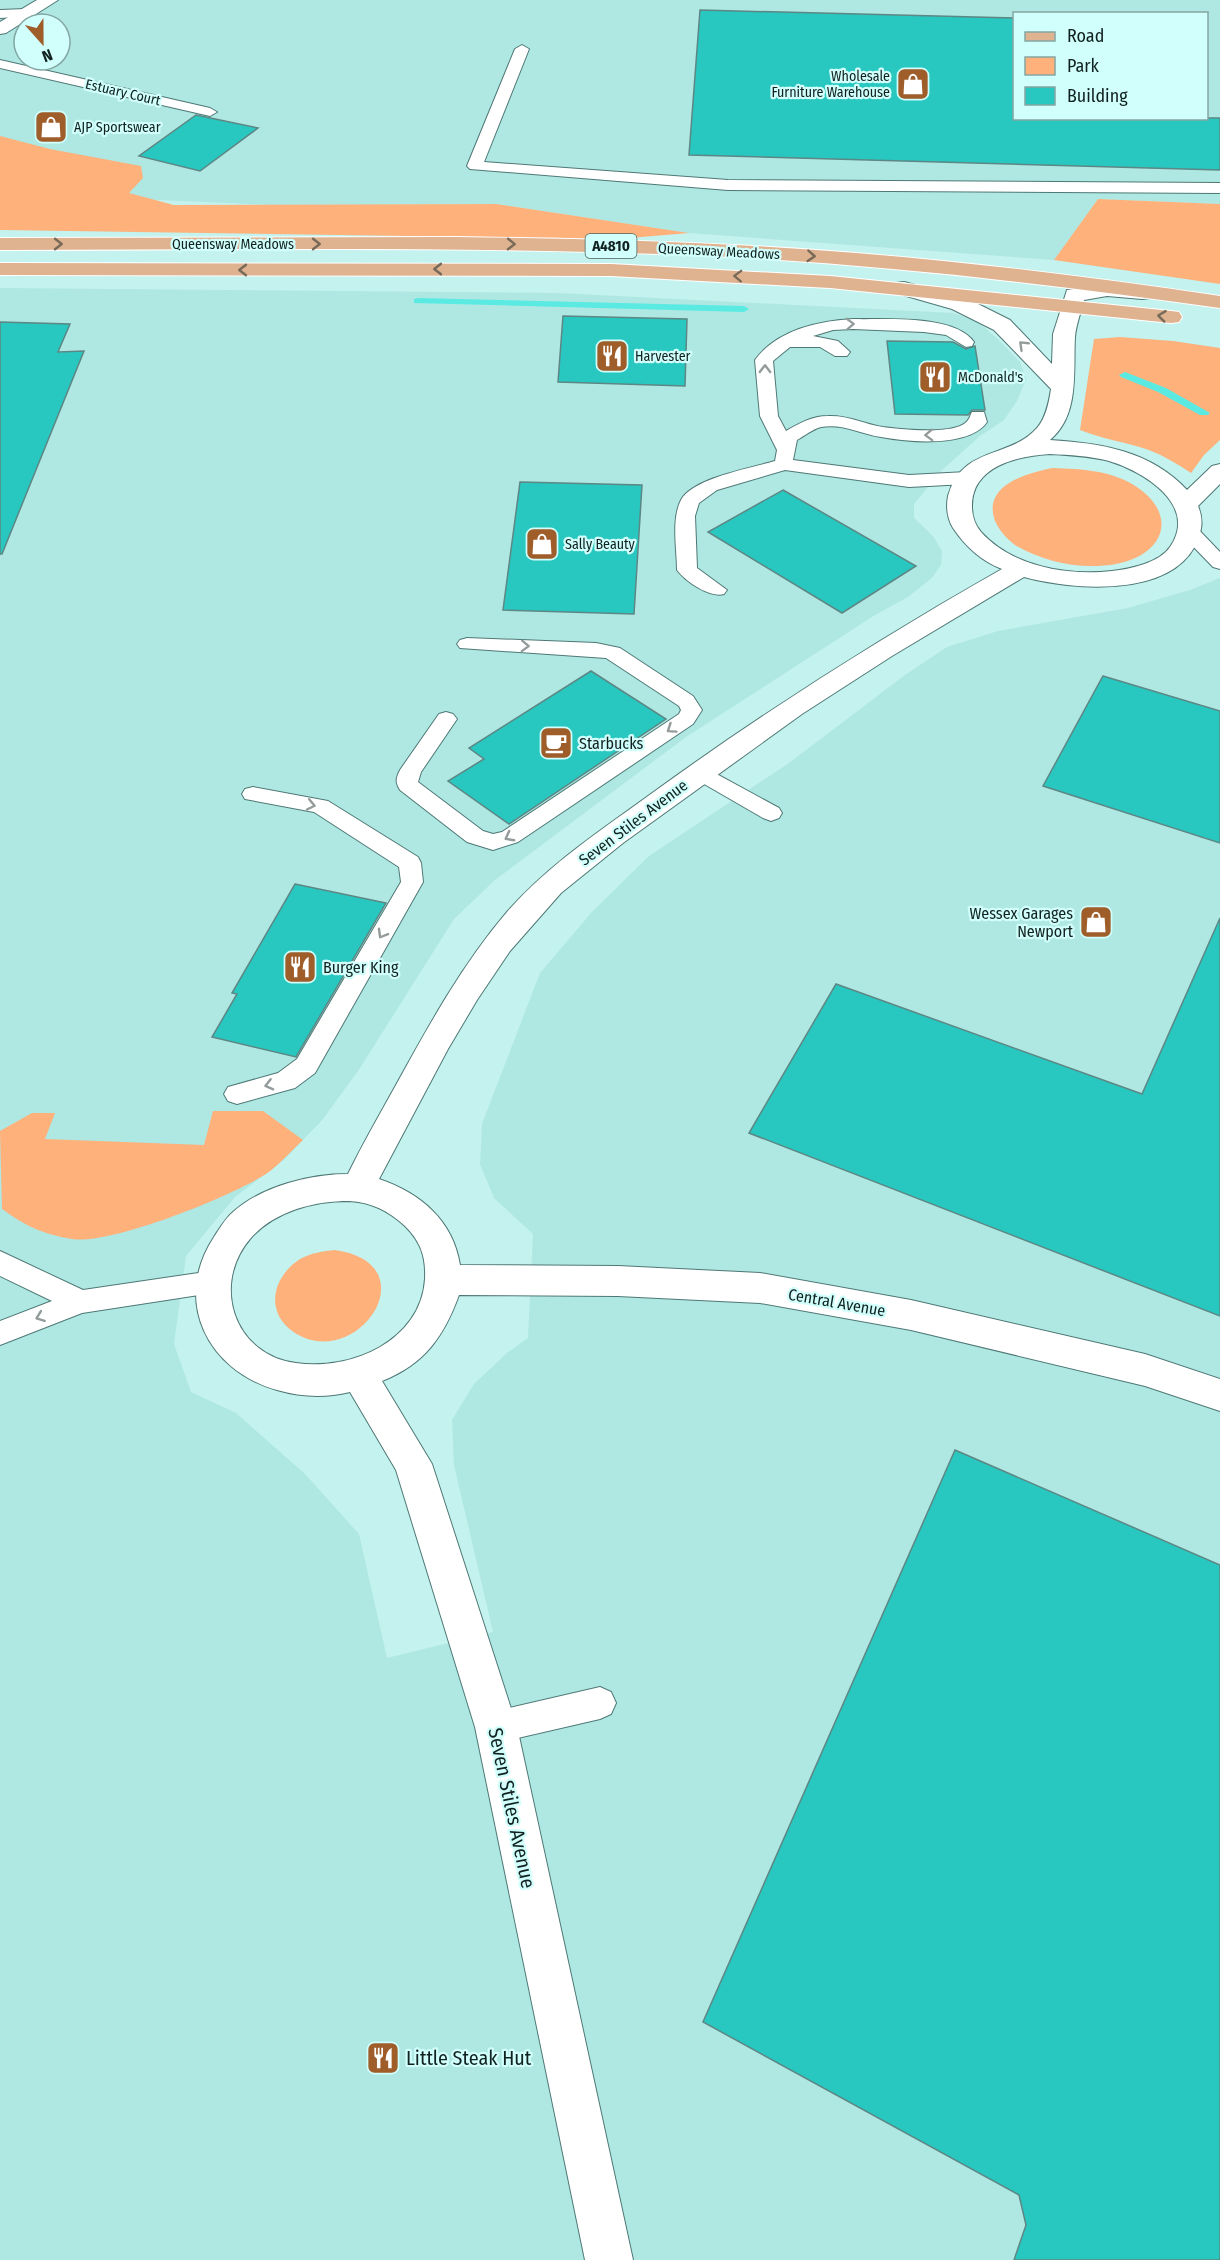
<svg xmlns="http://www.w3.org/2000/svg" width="1220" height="2260" font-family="'Fira Sans Condensed',sans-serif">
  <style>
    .built { fill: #afe7e3; fill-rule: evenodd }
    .green { fill: #feb17b }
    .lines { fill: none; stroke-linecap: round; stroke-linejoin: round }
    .stream { fill: #5aeae2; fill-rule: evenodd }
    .building { fill: #28c7c0; stroke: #5d8784; stroke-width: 1.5 }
    .service-casing { stroke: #4e7875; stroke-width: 2 }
    .minor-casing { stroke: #4e7875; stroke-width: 2 }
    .primary-casing { stroke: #fff; stroke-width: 2 }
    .service { fill: #fff; fill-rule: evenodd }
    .minor { fill: #fff; fill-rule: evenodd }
    .primary { fill: #dfb290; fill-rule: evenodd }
    .oneway { stroke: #786a58 }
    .oneway2 { stroke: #939b9b }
    .labels { text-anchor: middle; stroke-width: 4.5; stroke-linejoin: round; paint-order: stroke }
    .far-poi-label { font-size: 14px; fill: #102120; stroke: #d1fffb; text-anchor: start }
    .far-street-label { font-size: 14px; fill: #102120; stroke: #d1fffb }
    .shield { fill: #d1fffb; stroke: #4a6462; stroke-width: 1.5 }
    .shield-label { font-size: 15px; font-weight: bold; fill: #102120 }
    .poi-label { font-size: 16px; fill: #102120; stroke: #d1fffb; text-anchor: start }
    .street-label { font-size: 16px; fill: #102120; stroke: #d1fffb }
    .near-street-label { font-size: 20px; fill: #102120; stroke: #d1fffb }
    .near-poi-label { font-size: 20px; fill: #102120; stroke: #d1fffb; text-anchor: start }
  </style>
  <rect width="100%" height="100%" fill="#c4f2ee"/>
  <g class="built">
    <path d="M0,0H1220V204L1098,199L1054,260L689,233L496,204L271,205L113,198L0,175ZM1014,14H1206V118H1014ZM24,24H60V60H24Z"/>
    <path d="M0,288L558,293L953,313L977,321L1000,341L1020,362L1026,379L1017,401L1004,420L980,436L941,471L914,504V518L933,536L942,551L941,565L932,578L908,597L875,615L686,737L495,880L454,919L360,1068L323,1119L285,1159L235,1197L186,1256L174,1344L191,1392L236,1413L305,1474L359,1534L387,1658L493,1632L454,1465L452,1420L474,1384L507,1353L528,1338L533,1234L494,1198L480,1164L482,1124L540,973L592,912L649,856L789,763L905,675L947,647L998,631L1128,608L1190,590L1220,578V2260H0Z"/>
  </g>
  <g class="green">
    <path d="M0,136L50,149L141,166L143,178L129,193L174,205L496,204L689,233L618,239L0,230Z"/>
    <path d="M1098,199L1220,204V284L1054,260Z"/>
    <path d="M1120,337L1173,341L1220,348V440L1204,455L1191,473C1178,464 1164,456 1149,450C1126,442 1102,439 1080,430L1094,339Z"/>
    <path d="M1053,468C1080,469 1108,470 1132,484C1179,512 1167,554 1116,564C1082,570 1045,563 1015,545C1007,539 999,530 995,521C982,485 1027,473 1053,468Z"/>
    <path d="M213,1111H263L303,1140C291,1151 279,1165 266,1174C232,1196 111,1245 72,1239C42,1234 26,1226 2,1209L0,1131L32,1113H55L45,1139L204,1145Z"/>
    <path d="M335,1250C431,1264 357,1372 295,1333C264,1313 272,1277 300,1259C311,1253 323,1251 335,1250Z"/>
  </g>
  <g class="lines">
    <g class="stream">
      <path d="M418,298L744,306L749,309L744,312L414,303V299Z"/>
      <path d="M1125,372L1166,388L1210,413L1208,415H1200L1158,392L1121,377L1119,375Z"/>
    </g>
  </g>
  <g class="building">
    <path d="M700,10L1014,18V118H1220V170L689,155Z"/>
    <path d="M196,115L258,128L200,171L139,156Z"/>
    <path d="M563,316L687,319L685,386L558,382Z"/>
    <path d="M0,322L70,324L58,352L84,351L2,554H0Z"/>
    <path d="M887,341L953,342L966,349L975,346L985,410H972L968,415L895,414Z"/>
    <path d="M520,482L642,485L634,614L503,610Z"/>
    <path d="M783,490L916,566L842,613L708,532Z"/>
    <path d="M591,671L666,719L509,824L448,781L484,759L469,748Z"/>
    <path d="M1103,676L1220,711V843L1043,786Z"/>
    <path d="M295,884L386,903L296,1057L212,1037L237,994L232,993Z"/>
    <path d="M1220,918V1316L749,1133L836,984L1142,1094Z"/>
    <path d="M955,1450L1220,1565V2260H1014L1026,2225L1019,2195L703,2022Z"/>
  </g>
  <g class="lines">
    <g class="service-casing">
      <g id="service">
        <path d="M26,9L31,10L33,13L31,16L0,18V10Z"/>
        <path d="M522,45L529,49L484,162L728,180L1220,183V193L728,190L470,169L467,166L515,49Z"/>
        <path d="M0,60L210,108L217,112L210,116L0,68Z"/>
        <path d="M853,319C885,320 954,314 974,342L972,346L966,347L946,335L924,332L853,329L833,330L813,336L838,341L850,352L847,356H835L820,347H790L773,361L778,416L786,431C800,423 812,416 828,416C848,415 864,424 883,427C899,429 958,436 968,420C970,418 970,415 972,412H984L987,422C969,448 908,442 881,437C861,434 842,423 821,427C813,429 804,436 797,440L793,460L909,475L967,472L974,474L976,478L974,482L967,484L909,487L785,470L717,490L699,503L695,516L697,568L727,590L724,594C710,598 686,582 677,570C677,549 671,519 681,500C693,478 751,468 775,461L777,450L760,416L755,360C777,330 818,321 853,319Z"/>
        <path d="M1190,526L1197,528L1220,552V569L1213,567L1183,536L1180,532L1183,528Z"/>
        <path d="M467,638L596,643L620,648L693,696L702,710L693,724L518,842L493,850L467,842L400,790C395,782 396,778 400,770L439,714L446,712L453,714L457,719L421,772L418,782L483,831L493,834L502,832L679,714L681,710L679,706L606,658L460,648L457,644L460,640Z"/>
        <path d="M700,765L779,808L782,813L779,818L771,821L763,818L692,777L689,772L692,767Z"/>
        <path d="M253,787L328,801L418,857L421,863L423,882L315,1073L295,1088L237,1104L228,1101L224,1094L228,1087L278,1073L297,1059L401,882L399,867L314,812L245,799L242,794L245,789Z"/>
        <path d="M0,1251L83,1290L212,1271L222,1274L226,1282L222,1290L212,1293L82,1313L0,1345V1321L52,1301L0,1276Z"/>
        <path d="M600,1687L611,1692L616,1703L611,1714L600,1719L496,1743L485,1738L480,1727L485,1716L496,1711Z"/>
      </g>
    </g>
    <g class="minor-casing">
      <g id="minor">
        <path d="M37,0H58L6,33L0,34V22Z"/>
        <path d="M904,282L968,299L1010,320L1052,364L1053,334L1067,290L1107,284L1150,288L1153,293L1150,298L1142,299L1107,296L1084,300C1081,312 1076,325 1075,337C1073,371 1080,415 1050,440C1101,443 1151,451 1187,490L1212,466L1220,464V484L1198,506C1204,520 1202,532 1195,546C1167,598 1072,590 1024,577L892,656L802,714L623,843L561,893L510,951L477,1000L448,1049L379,1179C420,1193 453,1220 460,1265L618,1266L760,1273L911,1300L1145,1354L1220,1379V1411L1145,1386L911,1330L760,1303L618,1296L459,1295C444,1336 425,1364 382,1381L432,1464L517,1727L633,2260H585L475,1727L396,1470L350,1392C325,1398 301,1397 277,1390C208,1371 172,1301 214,1237C220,1228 225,1219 233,1212C262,1186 310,1174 348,1174C363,1143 380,1114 396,1085C429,1025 462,965 507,912C550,863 603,829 655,791C767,710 882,637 1002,569C981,561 965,546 953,528C947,518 946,507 948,496C962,445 1010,459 1037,428C1046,418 1049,402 1051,389L994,330L952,309L896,293L893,288L896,283ZM1050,454C1070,455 1090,456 1109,461C1143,471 1199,505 1170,547C1159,563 1130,569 1112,571C1067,576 1013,567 981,532C975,525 972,515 972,507C971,466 1018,456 1050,454ZM349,1201C371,1202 389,1211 405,1226C421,1242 426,1257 425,1279C421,1341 351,1371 296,1363C234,1355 211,1285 250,1239C274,1211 314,1201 349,1201Z"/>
      </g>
    </g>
    <g class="primary-casing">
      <g id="primary">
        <path d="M457,237C590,239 723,242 856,253C978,263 1099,278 1220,296V308C1058,285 895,266 731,257C488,245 244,250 0,250V238Z"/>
        <path d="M0,263L611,264L830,276L1171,311L1179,312L1182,317L1179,322L1171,323L830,288L611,276L0,275Z"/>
      </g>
    </g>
    <use href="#service" class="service"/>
    <use href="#minor" class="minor"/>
    <use href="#primary" class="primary"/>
  </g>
  <defs><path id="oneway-chevron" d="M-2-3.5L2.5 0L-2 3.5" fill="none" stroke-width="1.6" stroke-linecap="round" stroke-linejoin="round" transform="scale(1.5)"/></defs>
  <g class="oneway">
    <use href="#oneway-chevron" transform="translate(58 244)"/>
    <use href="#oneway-chevron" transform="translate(316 244)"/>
    <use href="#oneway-chevron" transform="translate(511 244) rotate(1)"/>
    <use href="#oneway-chevron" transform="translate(811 256) rotate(4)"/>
    <use href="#oneway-chevron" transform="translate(438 269) rotate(180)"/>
    <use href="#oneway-chevron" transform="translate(243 270) rotate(180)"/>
    <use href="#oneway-chevron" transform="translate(738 276) rotate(-178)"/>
    <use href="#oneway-chevron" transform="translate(1162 316) rotate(-173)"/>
  </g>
  <g class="oneway2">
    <use href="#oneway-chevron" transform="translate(850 324) rotate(-2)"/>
    <use href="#oneway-chevron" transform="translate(1023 345) rotate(-136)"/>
    <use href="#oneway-chevron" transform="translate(765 369) rotate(-90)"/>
    <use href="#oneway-chevron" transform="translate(929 435) rotate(178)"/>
    <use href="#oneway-chevron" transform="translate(525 646) rotate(2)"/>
    <use href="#oneway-chevron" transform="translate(671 729) rotate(146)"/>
    <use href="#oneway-chevron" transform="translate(311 805) rotate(12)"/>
    <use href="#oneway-chevron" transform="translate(509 837) rotate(152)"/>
    <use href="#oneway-chevron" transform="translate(382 934) rotate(120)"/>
    <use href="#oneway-chevron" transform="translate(269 1085) rotate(166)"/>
    <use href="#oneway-chevron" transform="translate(40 1317) rotate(159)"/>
  </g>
  <defs>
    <g id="shop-square" transform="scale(1.725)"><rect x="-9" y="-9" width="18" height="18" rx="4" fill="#9f5d2a" stroke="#d1fffb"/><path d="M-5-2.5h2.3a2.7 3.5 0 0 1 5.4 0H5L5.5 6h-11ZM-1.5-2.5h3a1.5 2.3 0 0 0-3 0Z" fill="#fff"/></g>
    <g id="restaurant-square" transform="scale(1.725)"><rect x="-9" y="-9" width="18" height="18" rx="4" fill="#9f5d2a" stroke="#d1fffb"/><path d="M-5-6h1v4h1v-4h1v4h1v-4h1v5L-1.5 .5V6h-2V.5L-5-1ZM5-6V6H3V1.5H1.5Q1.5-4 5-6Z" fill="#fff"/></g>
    <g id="cafe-square" transform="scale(1.725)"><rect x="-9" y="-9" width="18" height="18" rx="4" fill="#9f5d2a" stroke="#d1fffb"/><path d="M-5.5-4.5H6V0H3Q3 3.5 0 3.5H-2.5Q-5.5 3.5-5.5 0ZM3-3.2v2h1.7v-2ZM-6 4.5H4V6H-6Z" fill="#fff"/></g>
  </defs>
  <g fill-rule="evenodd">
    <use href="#shop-square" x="913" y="84"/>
    <use href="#shop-square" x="51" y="127"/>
    <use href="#restaurant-square" x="612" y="356"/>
    <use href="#restaurant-square" x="935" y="377"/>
    <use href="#shop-square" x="542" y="544"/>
    <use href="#cafe-square" x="556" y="743"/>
    <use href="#shop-square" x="1096" y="922"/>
    <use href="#restaurant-square" x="300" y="967"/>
    <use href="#restaurant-square" x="383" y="2058"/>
  </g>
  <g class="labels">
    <g class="far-poi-label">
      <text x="890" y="81" text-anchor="end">Wholesale<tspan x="890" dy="16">Furniture Warehouse</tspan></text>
      <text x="74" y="132">AJP Sportswear</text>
      <text x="635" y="361">Harvester</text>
      <text x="958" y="382">McDonald's</text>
      <text x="565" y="549">Sally Beauty</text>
    </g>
    <g class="far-street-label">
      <text transform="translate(123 92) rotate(13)" y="5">Estuary Court</text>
      <text x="233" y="249">Queensway Meadows</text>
      <text transform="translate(719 251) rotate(3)" y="5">Queensway Meadows</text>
    </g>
    <rect class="shield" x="585.5" y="234" width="51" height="24" rx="4.5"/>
    <g class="shield-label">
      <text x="611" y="251">A4810</text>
    </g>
    <g class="poi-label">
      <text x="579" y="749">Starbucks</text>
      <text x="1073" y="919" text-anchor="end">Wessex Garages<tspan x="1073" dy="18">Newport</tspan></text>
      <text x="323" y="973">Burger King</text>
    </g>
    <g class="street-label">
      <text transform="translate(633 822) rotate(-37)" y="6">Seven Stiles Avenue</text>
      <text transform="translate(837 1302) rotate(10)" y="6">Central Avenue</text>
    </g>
    <g class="near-street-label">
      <text transform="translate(512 1808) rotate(78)" y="7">Seven Stiles Avenue</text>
    </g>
    <g class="near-poi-label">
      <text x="406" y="2065">Little Steak Hut</text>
    </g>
  </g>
  <rect x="1013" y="12" width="195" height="108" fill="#d1fffb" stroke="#84a6a3" stroke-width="1.5"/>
  <rect x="1025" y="32" width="30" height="9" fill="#dfb290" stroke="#84a6a3" stroke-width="1.5"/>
  <text x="1067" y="42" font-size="18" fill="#102120">Road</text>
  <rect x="1025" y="57" width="30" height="18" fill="#feb17b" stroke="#84a6a3" stroke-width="1.5"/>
  <text x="1067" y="72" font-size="18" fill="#102120">Park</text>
  <rect x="1025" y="87" width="30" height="18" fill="#28c7c0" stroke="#84a6a3" stroke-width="1.5"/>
  <text x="1067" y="102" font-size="18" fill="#102120">Building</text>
  <g transform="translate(42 42) rotate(159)"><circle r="28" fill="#d1fffb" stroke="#84a6a3" stroke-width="1.5"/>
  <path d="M0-4.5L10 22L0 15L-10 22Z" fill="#9f5d2a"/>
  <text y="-9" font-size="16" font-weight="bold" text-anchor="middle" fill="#102120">N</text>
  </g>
</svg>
